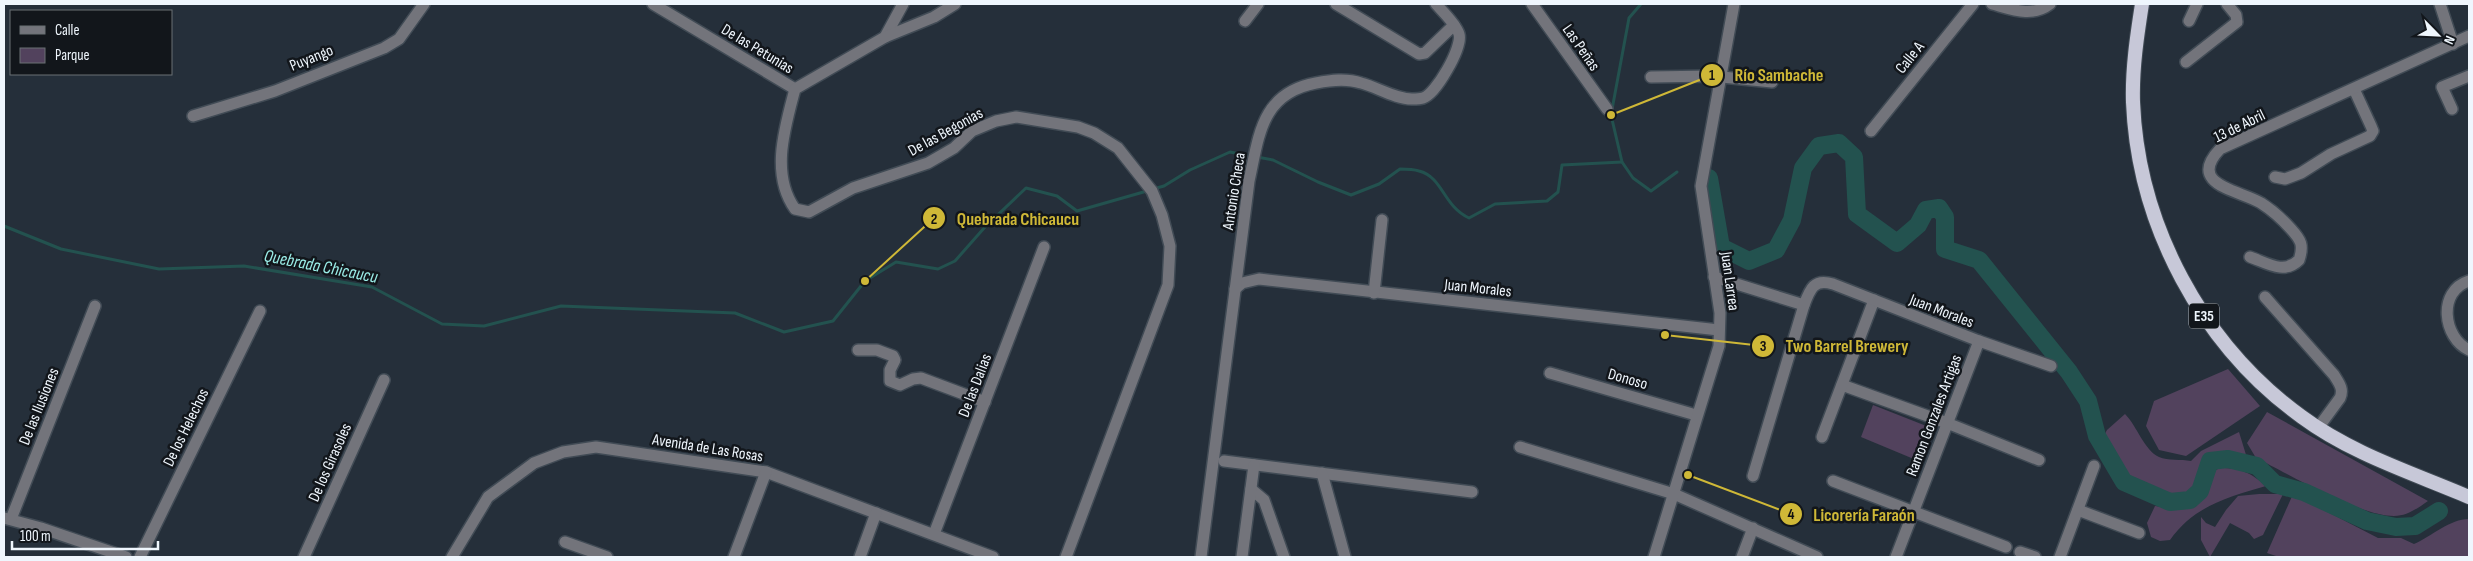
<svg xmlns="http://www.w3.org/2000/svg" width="2473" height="561" font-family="'Sofia Sans Condensed',sans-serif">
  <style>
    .green { fill: #52425d }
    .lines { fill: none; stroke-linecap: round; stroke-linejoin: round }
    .stream { stroke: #23524f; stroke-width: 3 }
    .river { stroke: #23524f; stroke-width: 18 }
    .minor-casing { stroke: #414b55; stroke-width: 14 }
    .trunk-casing { stroke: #414b55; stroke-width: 16 }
    .minor { stroke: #73747b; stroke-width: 11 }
    .trunk { stroke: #c7c8d8; stroke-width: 14 }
    .labels { text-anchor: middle; stroke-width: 5; stroke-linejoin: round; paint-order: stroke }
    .shield { fill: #12161b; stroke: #adb3b9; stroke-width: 1 }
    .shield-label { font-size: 15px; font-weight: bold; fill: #eff6fd }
    .street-label { font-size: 16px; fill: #eff6fd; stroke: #12161b }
    .water-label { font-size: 18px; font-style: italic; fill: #9beee8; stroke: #12161b }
    .leader { fill: none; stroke: #cfb837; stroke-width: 2 }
    .callout-dot { fill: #cfb837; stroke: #12161b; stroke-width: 2 }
    .mark-label { font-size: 15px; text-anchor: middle; font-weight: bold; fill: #111 }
    .callout-label { font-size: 18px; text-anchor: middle; font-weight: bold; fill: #cfb837; stroke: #12161b; stroke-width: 5; stroke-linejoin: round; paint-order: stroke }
  </style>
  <rect width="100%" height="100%" fill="#252f3a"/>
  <g class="green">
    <path d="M2228,369L2260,406L2186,456L2159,450L2146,426L2154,401Z"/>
    <path d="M1873,405L1934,429L1921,462L1861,437Z"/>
    <path d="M2267,412L2428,501C2418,508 2407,516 2394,516C2359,516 2289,474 2256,458L2247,443Z"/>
    <path d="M2125,414C2137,426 2144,450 2159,457C2168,461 2181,459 2191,461L2201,451L2239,432L2247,458L2217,454L2207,456L2194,488L2185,495H2166L2128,477L2100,443L2107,430Z"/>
    <path d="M2221,468C2241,468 2251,473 2266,486C2228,497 2194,506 2170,540L2160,541L2151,537L2147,523L2155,506C2192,512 2200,505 2212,471Z"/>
    <path d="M2259,494H2283L2263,535L2254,539L2249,533L2230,523L2210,557L2201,540V517L2206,523L2215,527L2226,510L2238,496Z"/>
    <path d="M2293,494L2378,538H2401L2414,544C2432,536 2450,519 2469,519V557H2279L2267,553Z"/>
  </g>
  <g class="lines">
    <g class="stream">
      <path d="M1641,4L1629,18L1611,115L1622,162L1633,178L1651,191L1677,172"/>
      <path d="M1257,157L1273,160L1318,182L1351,195L1379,184L1400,169C1406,169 1413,169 1419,171C1443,177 1443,206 1469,218L1495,204L1547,201L1558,192L1562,165L1622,162"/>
      <path d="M1153,189L1164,186L1190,170L1230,152L1250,156"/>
      <path d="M4,226L61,249L159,269L244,266L372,287L442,324L484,326L561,306L735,313L784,332L833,321L865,281L896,262L938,269L955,261L985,227L1026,188L1057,196L1077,211L1147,191"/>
    </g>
    <path class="river" d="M1709,178L1721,247L1749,261L1776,250L1792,220L1803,168L1819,146L1839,143L1854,157L1857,214L1897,243L1918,225L1926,210L1939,208L1945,217V249L1979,260L2069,372L2088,401L2097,436L2124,482L2170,502L2190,500L2200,491L2210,461L2228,459L2257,466L2275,484L2304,492L2367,521L2396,527L2415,526L2439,511"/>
    <g class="minor-casing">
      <g id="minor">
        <path d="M653,4L795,89"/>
        <path d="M903,4L885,37L795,89C785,127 770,174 795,209L809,212L853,188L928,163L954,148L972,131L996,121L1016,117L1078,127L1094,133L1118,148L1152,191L1162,215L1170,246L1168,285L1066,557"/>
        <path d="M1336,4L1419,54L1425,53L1454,25"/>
        <path d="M1532,4L1607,109"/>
        <path d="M1992,4C2011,9 2032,18 2050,4"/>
        <path d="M2440,4L2453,44"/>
        <path d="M1245,21L1258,4"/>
        <path d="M2189,21L2197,4"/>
        <path d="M885,37L934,17L955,4"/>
        <path d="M2186,62L2237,22L2236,15L2227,4"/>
        <path d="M1651,77L1712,76L1772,82"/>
        <path d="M2452,109L2442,87L2469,76"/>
        <path d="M193,116L275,91L384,48L399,39L424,4"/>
        <path d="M1871,131L1973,4"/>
        <path d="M2275,177L2285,179L2301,173L2331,154L2370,136L2373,131L2371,126L2354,89"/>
        <path d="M2250,257C2267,263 2284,275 2299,260C2304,245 2301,240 2291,229C2283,220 2272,210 2261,203C2239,190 2186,185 2220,149L2469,36"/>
        <path d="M1714,277L1804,305"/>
        <path d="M2469,281C2437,291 2443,338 2469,350"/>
        <path d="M1235,289L1242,283L1259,279L1719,330"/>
        <path d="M1374,293L1382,220"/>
        <path d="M2265,297L2334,375C2339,383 2344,389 2340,398L2318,428"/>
        <path d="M858,350H877L893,356L895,360L890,370V381L900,385L913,379L921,378L985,402"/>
        <path d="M1550,373L1696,415"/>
        <path d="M1842,385L1947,423L2039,460"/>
        <path d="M1822,437L1874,300"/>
        <path d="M1520,447L1674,494L1817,557"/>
        <path d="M1224,461L1472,492"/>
        <path d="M1322,473L1345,557"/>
        <path d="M1753,476L1804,305C1810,289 1814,278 1833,284L1979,341L2051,366"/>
        <path d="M1833,481L2006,547"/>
        <path d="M1251,489L1264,500L1284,557"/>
        <path d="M2078,510L2139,533"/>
        <path d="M4,518L41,528L126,557"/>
        <path d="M11,519L95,306"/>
        <path d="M934,534L1044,247"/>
        <path d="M565,542L607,557"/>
        <path d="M2020,552L2035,557"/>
        <path d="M140,557L260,311"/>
        <path d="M304,557L384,380"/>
        <path d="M452,557L488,497L534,463L563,452L596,447L766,472L993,557"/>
        <path d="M734,557L766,472"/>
        <path d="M860,557L876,513"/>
        <path d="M1201,557L1249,181C1259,136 1261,93 1316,83C1331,80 1346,78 1361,83C1377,87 1395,99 1412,99C1415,99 1420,99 1423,98C1436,94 1463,47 1459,34C1456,24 1443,12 1436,4"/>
        <path d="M1242,557L1254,465"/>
        <path d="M1654,557L1719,346L1720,313L1701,186L1734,4"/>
        <path d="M1742,557L1753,528"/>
        <path d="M1896,557L1979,341"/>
        <path d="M2060,557L2094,466"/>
      </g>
    </g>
    <g class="trunk-casing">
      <path id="trunk" d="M2142,4C2137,36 2132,69 2133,102C2138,225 2202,345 2302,417C2352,454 2413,473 2469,497"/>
    </g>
    <use href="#minor" class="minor"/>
    <use href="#trunk" class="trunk"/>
  </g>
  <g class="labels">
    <rect class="shield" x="2189" y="303.5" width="30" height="25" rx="4"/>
    <g class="shield-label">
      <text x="2204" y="321">E35</text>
    </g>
    <g class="street-label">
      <text transform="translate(1582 47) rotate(55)" y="6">Las Peñas</text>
      <text transform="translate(758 48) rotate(31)" y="6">De las Petunias</text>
      <text transform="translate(311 57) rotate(-22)" y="6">Puyango</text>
      <text transform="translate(1909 57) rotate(-51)" y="6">Calle A</text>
      <text transform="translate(2239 125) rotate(-26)" y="6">13 de Abril</text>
      <text transform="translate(945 131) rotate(-29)" y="6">De las Begonias</text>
      <text transform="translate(1233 191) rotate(-81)" y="6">Antonio Checa</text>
      <text transform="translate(1731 281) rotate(82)" y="6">Juan Larrea</text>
      <text transform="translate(1478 287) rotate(6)" y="6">Juan Morales</text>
      <text transform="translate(1942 310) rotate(21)" y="6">Juan Morales</text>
      <text transform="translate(1628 378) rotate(16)" y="6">Donoso</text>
      <text transform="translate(974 385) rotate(-69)" y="6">De las Dalias</text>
      <text transform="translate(38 406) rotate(-68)" y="6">De las Ilusiones</text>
      <text transform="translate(1933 415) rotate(-69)" y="6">Ramon Gonzales Artigas</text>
      <text transform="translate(185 427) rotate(-64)" y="6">De los Helechos</text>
      <text transform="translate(708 447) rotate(9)" y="6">Avenida de Las Rosas</text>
      <text transform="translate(329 462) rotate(-66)" y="6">De los Girasoles</text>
    </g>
    <g class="water-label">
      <text transform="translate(321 266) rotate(11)" y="6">Quebrada Chicaucu</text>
    </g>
  </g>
  <path class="leader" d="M1611 115L1712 75M865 281L934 218M1665 335L1763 346M1688 475L1791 514"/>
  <g class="callout-dot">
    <circle cx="1611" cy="115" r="5"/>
    <circle cx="865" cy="281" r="5"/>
    <circle cx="1665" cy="335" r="5"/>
    <circle cx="1688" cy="475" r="5"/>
    <circle cx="1712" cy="75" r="12"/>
    <circle cx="934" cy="218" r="12"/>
    <circle cx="1763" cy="346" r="12"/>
    <circle cx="1791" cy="514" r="12"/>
  </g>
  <g class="mark-label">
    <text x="1712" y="80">1</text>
    <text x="934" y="224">2</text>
    <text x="1763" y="351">3</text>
    <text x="1791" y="519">4</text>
  </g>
  <g class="callout-label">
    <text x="1779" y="81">Río Sambache</text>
    <text x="1018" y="225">Quebrada Chicaucu</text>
    <text x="1847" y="352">Two Barrel Brewery</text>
    <text x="1864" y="521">Licorería Faraón</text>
  </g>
  <rect width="2473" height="561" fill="none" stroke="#eff6fd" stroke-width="10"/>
  <rect x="10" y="10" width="162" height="65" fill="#12161b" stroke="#6a7075"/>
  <rect x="20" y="26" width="25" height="8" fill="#73747b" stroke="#6a7075"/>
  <text x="55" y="35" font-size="15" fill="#eff6fd">Calle</text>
  <rect x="20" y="48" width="25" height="15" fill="#52425d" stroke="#6a7075"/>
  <text x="55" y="60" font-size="15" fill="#eff6fd">Parque</text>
  <g transform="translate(2438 35) rotate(114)" stroke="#12161b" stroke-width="4" paint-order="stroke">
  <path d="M0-4L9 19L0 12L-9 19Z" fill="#eff6fd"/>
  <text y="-8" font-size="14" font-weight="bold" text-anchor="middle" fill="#eff6fd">N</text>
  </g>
  <path d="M12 541v8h146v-8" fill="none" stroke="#eff6fd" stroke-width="2.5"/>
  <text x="20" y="541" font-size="15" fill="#eff6fd" stroke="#12161b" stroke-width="4" paint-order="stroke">100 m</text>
</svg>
